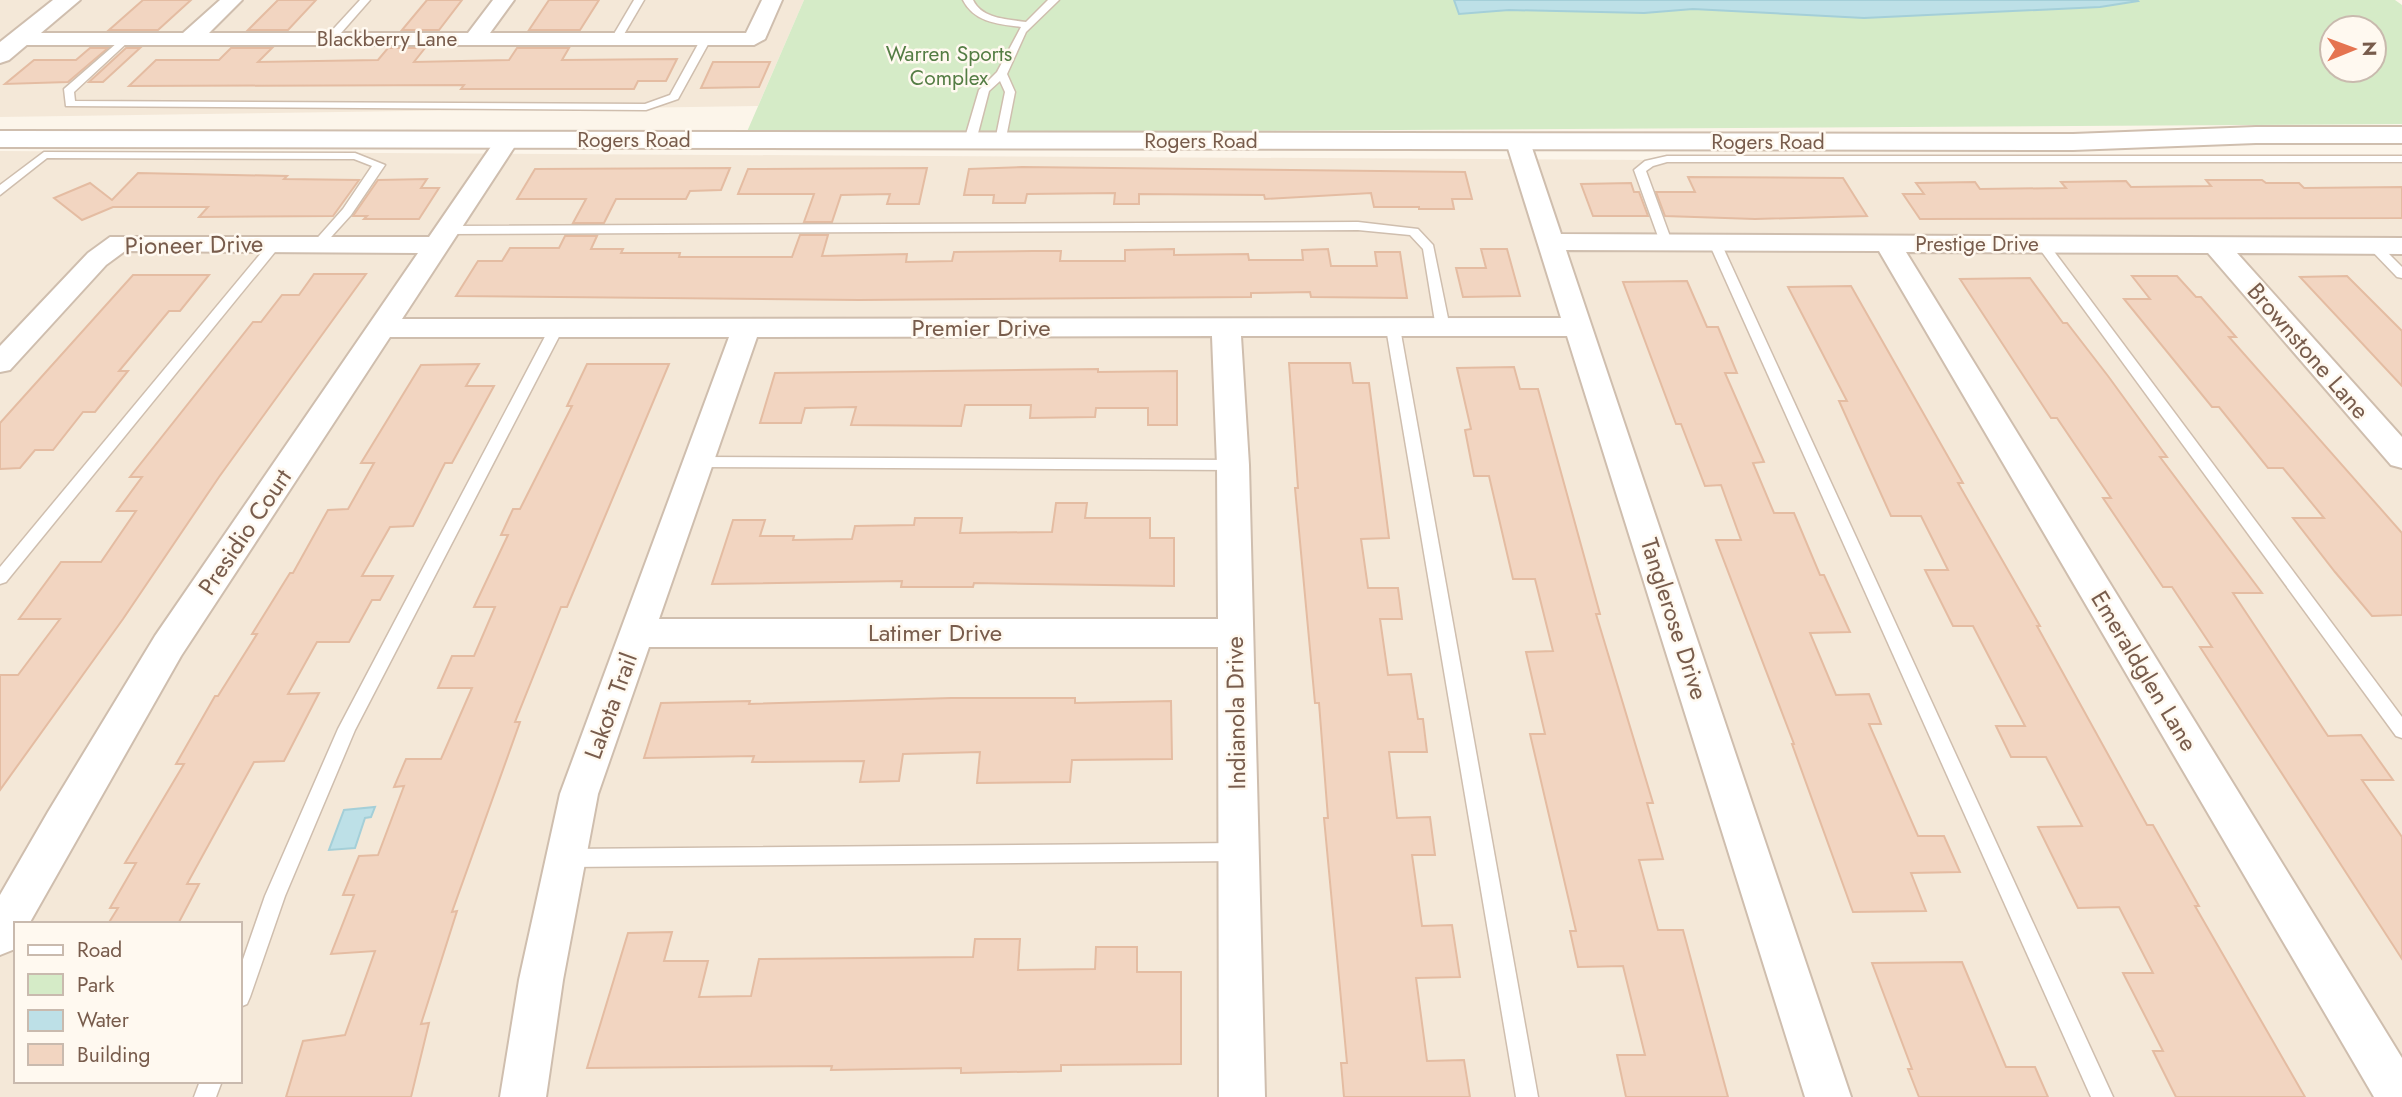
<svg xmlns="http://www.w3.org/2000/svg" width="2402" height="1097" font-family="Jost,sans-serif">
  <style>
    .residential { fill: #f4e8d8; fill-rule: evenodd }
    .green { fill: #d5ebc7; fill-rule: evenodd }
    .water { fill: #bde0e7; stroke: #a4cfd8; stroke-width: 2 }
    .building { fill: #f2d5c1; stroke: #e4bca2; stroke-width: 2 }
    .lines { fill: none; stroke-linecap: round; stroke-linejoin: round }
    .service-casing { stroke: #cfbeae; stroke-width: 3 }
    .minor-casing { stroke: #cfbeae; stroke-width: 4 }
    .tertiary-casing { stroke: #cfbeae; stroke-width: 4 }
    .service { fill: #fff; fill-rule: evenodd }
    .minor { fill: #fff; fill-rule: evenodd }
    .tertiary { fill: #fff; fill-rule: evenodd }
    .labels { text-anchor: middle; stroke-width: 5; stroke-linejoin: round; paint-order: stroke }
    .far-street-label { font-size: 21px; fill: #785c4c; stroke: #fff9f0 }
    .far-park-label { font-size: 21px; fill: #547d44; stroke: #fff9f0 }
    .street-label { font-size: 24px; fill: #785c4c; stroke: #fff9f0 }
  </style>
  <rect width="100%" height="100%" fill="#fcf5ea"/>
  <g class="residential">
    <path d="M0,0H804L758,106L0,117Z"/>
    <path d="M0,151L2402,164V1097H0ZM16,924H240V1081H16Z"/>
  </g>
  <path class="green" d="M804,0H2395L2402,5V124L746,134ZM2332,28H2374V70H2332Z"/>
  <g class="water">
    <path d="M1454,0H2137L2138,1L2100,7L1864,18L1693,9L1644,13L1509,10L1459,14Z"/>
    <path d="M375,807L371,817L365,818L355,848L329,850L344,810Z"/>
  </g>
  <g class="building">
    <path d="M143,0H191L158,30H109Z"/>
    <path d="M278,0H316L288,30H248Z"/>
    <path d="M427,0H462L439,30H402Z"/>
    <path d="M549,0H599L580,30H529Z"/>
    <path d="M90,48H108L68,82L5,84L34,60H76Z"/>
    <path d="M126,48H140L103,82H89Z"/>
    <path d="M231,48H272L258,62L378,60L388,48H425L414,62L509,60L517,48H569L562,60L677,59L666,81H638L634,89H461L464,85L129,86L156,60H219Z"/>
    <path d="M713,62H770L759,87L701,88Z"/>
    <path d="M1022,167L1465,172L1472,199H1452L1454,209H1419V207H1374L1371,193L1265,199L1264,195L1139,194V204H1114L1115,193L1027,194L1025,203H993L994,195H964L969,169Z"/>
    <path d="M730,168L721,190L690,191L686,199H616L604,223H573L586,199H517L535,169Z"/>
    <path d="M927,168L919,204H887L890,194L841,195L832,222H804L814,194H738L748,169Z"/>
    <path d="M138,173L287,176L284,179L359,180L333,216L199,217L208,207H113L82,220L54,198L90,183L112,200Z"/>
    <path d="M1688,177L1843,178L1867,216L1755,219L1665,216L1656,192H1695Z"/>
    <path d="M427,179L421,188H439L419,219H364L367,216H353L378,180Z"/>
    <path d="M2206,180H2262L2266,183H2299L2304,188L2402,187V218L1920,219L1903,194H1924L1916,183L1975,182L1980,189L2066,188L2061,182L2126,181L2131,187L2211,186Z"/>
    <path d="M1631,183L1634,192H1639L1648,216H1593L1581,184Z"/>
    <path d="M800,235H828L822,256L907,254L906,262L952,261L954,252L1033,251H1061L1060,261H1125V250L1174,249V255L1248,254L1249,260H1303L1302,250L1328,249L1331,266H1377L1375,252H1400L1407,298L1311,297L1310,292L1251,293V297L859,300L456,296L478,261H502L510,248H559L565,236H597L591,249H623L621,253H680L679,257H792Z"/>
    <path d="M1481,249H1507L1520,296L1463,297L1456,268H1486Z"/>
    <path d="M314,274H366L219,477L123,619L0,790V675H18L60,619H19L61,562H101L136,511H117L142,477H130L253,322H261L282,295H299Z"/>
    <path d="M133,275H209L180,311H169L119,371H128L95,412H83L53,450H35L20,468L0,469V423Z"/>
    <path d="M2132,276H2177L2196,297H2201L2236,337H2229L2402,533V615L2372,616L2335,572L2293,518H2324L2283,468H2268L2219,407H2212L2124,299H2150Z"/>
    <path d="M2347,276L2402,331V386L2300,277Z"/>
    <path d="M2030,278L2063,323H2067L2108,376L2167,457H2160L2262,593H2233L2328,736L2361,735L2393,780H2362L2402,837V959L2200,647H2212L2172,587H2163L2103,498H2111L2057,418H2051L1960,279Z"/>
    <path d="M1687,281L1707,327H1718L1737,373H1725L1764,462L1753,463L1774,513H1794L1820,575H1824L1850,632L1810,633L1836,695L1869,694L1881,724H1869L1918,836H1944L1960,872L1911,873L1926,911L1853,912L1792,744H1794L1716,540H1741L1721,485L1705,486L1681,424H1676L1623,282Z"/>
    <path d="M1851,286L1963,483H1958L2040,626H2037L2147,825H2153L2199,906H2195L2305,1097H2176L2153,1051H2163L2123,973H2153L2119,907L2078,908L2038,827L2082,826L2046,757H2011L1996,726H2025L1973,626H1953L1925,570H1948L1921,516H1891L1839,401H1847L1788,287Z"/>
    <path d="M1289,363H1350L1353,383H1369L1389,538L1361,539L1368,588H1398L1402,619H1380L1388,675L1411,674L1418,719H1423L1427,752H1389L1397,818L1430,817L1435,855H1412L1422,926L1452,925L1460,977L1416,978L1427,1061L1464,1060L1470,1097H1344L1341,1063H1347L1324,818H1328L1319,703H1315L1295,488H1298Z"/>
    <path d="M479,364L466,386H494L452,463H445L413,526L390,527L362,576H393L380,600H372L349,642H317L288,694L319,693L284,761L254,762L187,884H199L178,924H108L118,908H110L136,863H125L184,764H176L215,696H218L257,634H252L290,573H293L328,510L348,509L374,463H361L421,365Z"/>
    <path d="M587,364H669L567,607H561L515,722H520L452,912L457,911L421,1024L429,1023L411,1097H286L303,1041L345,1035L375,951L331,954L354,895H343L359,856L378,855L404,786L394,787L406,759H441L472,688H438L452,656H474L495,607H474L508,535H501L513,509H520L572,406H567Z"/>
    <path d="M1514,367L1520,389H1538L1600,614H1596L1653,803H1647L1663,859L1639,860L1658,930H1683L1728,1097H1626L1617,1055H1645L1623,966L1578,967L1570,931H1576L1530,734H1545L1526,652L1553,651L1535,579H1513L1489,476H1474L1465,430L1471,429L1457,368Z"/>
    <path d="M1098,369V372L1177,371V425H1148V408H1096L1095,417L1030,418L1031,405H965L961,426L851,425L856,407L805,408L801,423H760L775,373Z"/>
    <path d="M1056,503H1087L1085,518H1150V538H1174V586L974,583L973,587H901L902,581L712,584L733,520H765L760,536H794L793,540L852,539L855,526L914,525L915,518H962L960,533L1052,532Z"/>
    <path d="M951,698H1075V703L1171,701L1172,759L1072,760L1070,782L977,783L980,752L903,754L899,781L860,782L864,761L752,762L754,756L644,758L661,703L750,701L749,704Z"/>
    <path d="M672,932L664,961H708L699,997L751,996L759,959L973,957L975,939H1020L1018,970L1095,969L1096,947H1137V972H1181V1064L1061,1065V1071L961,1073V1068L831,1070L832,1066L587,1068L628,933Z"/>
    <path d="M1962,962L2006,1067H2035L2048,1097H1919L1908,1069H1912L1872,963Z"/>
  </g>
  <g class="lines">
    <g class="service-casing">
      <g id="service">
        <path d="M360,0H370L334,41H326V37Z"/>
        <path d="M634,0H644L620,41H612L611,39Z"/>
        <path d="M963,0H973C982,19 1007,19 1026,22L1048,0H1059L1026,32L1007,74L1015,92L1005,143L995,141L1005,92L1000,81L989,91L976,141L970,144L964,141L979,90L997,72L1021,27C998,24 974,22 963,0Z"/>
        <path d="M125,36L129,37V41L74,92L75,101L645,104L670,95L702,37L711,39L678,99L646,110L66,106L64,89Z"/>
        <path d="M44,152L355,153L385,165L351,215L322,247L318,248L312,244L343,209L372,166L354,159L47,158L0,195V185Z"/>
        <path d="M1667,156H2402V162H1667L1653,166L1646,171L1672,242L1666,246L1660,242L1634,170L1645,161Z"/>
        <path d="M1358,222L1418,229L1433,245L1450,328L1448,331H1438L1436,328L1423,249L1410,235L1358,230L447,234L441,230L447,226Z"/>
        <path d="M1715,239L1721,243L2113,1097H2091L1709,243Z"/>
        <path d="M275,240L281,244L279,247L6,582L0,584V567L271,241Z"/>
        <path d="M2043,241L2047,242L2402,717V738L2396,736L2039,248V242Z"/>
        <path d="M2373,241L2377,242L2402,267V278L2397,277L2369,248V242Z"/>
        <path d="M557,323L564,327L355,730L285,896L250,997L247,1004L240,1007V968L265,896L338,729L550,327Z"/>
        <path d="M1393,324L1400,328L1538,1097H1516L1386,328Z"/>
        <path d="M698,457L1233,460L1240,465L1233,470L698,467L691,462Z"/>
        <path d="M1239,843L1246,846L1249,852L1246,858L1239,861L567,867L560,864L557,858L560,852L567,849Z"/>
        <path d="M200,1081H222L216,1097H194Z"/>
      </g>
    </g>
    <g class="minor-casing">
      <g id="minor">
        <path d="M220,0H242L209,33H468L493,0H514L490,33H746L762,0H782L765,39L754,45H19L8,39L19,33H183Z"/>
        <path d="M507,133L515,135L519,140L402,319L1561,318L1506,142L1510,137H1526L1530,142L1561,234L2402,238V254L2237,253L2402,437V468L2391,465L2208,253L1906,252L2402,1058V1097H2374L1879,251L1566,250L1851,1097H1805L1567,336H1241L1249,465L1265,1097H1219L1218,647H649L598,794L563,980L546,1097H500L519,980L560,794L729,337H390L181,656L29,924H16L15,949L0,955V895L48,812L155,636L418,253L125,251L106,265L10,370L0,372V346L88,253L110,237H429L499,135ZM1212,336L1217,465L1218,619H659L757,337Z"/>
      </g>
    </g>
    <g class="tertiary-casing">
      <g id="tertiary">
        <path d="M53,0H80L9,60L0,63V42Z"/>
        <path d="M2256,127H2402V143H2256L2073,150L0,147V131L2073,134Z"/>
      </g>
    </g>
    <use href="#service" class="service"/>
    <use href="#minor" class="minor"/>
    <use href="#tertiary" class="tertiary"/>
  </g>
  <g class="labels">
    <g class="far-street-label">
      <text x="387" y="46">Blackberry Lane</text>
      <text x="634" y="147">Rogers Road</text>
      <text x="1201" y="148">Rogers Road</text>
      <text x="1768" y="149">Rogers Road</text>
      <text x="1977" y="251">Prestige Drive</text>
    </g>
    <g class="far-park-label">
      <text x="949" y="61">Warren Sports<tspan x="949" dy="24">Complex</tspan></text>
    </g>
    <g class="street-label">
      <text transform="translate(194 245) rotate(-1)" y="8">Pioneer Drive</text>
      <text x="981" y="336">Premier Drive</text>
      <text transform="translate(2308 351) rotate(49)" y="8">Brownstone Lane</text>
      <text transform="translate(245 532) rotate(-56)" y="8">Presidio Court</text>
      <text transform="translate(1674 619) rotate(72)" y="8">Tanglerose Drive</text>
      <text x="935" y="641">Latimer Drive</text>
      <text transform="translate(2144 671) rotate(59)" y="8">Emeraldglen Lane</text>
      <text transform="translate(611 706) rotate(-70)" y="8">Lakota Trail</text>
      <text transform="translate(1236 713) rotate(-91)" y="8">Indianola Drive</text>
    </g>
  </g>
  <rect x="14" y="922" width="228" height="161" fill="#fff9f0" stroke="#c9baae" stroke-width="2"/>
  <rect x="28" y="945" width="35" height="10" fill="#ffffff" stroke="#c9baae" stroke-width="2"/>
  <text x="77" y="957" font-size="21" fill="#785c4c">Road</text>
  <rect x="28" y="974" width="35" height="21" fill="#d5ebc7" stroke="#c9baae" stroke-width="2"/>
  <text x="77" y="992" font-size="21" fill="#785c4c">Park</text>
  <rect x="28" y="1010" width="35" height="21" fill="#bde0e7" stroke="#c9baae" stroke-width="2"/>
  <text x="77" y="1027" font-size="21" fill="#785c4c">Water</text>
  <rect x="28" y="1044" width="35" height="21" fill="#f2d5c1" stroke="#c9baae" stroke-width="2"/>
  <text x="77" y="1062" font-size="21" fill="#785c4c">Building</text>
  <g transform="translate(2353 49) rotate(89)"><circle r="33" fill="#fff9f0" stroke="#c9baae" stroke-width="2"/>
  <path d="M0-5L12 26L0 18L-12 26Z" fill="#e57450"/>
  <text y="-10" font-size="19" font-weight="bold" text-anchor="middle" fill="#785c4c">N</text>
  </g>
</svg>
